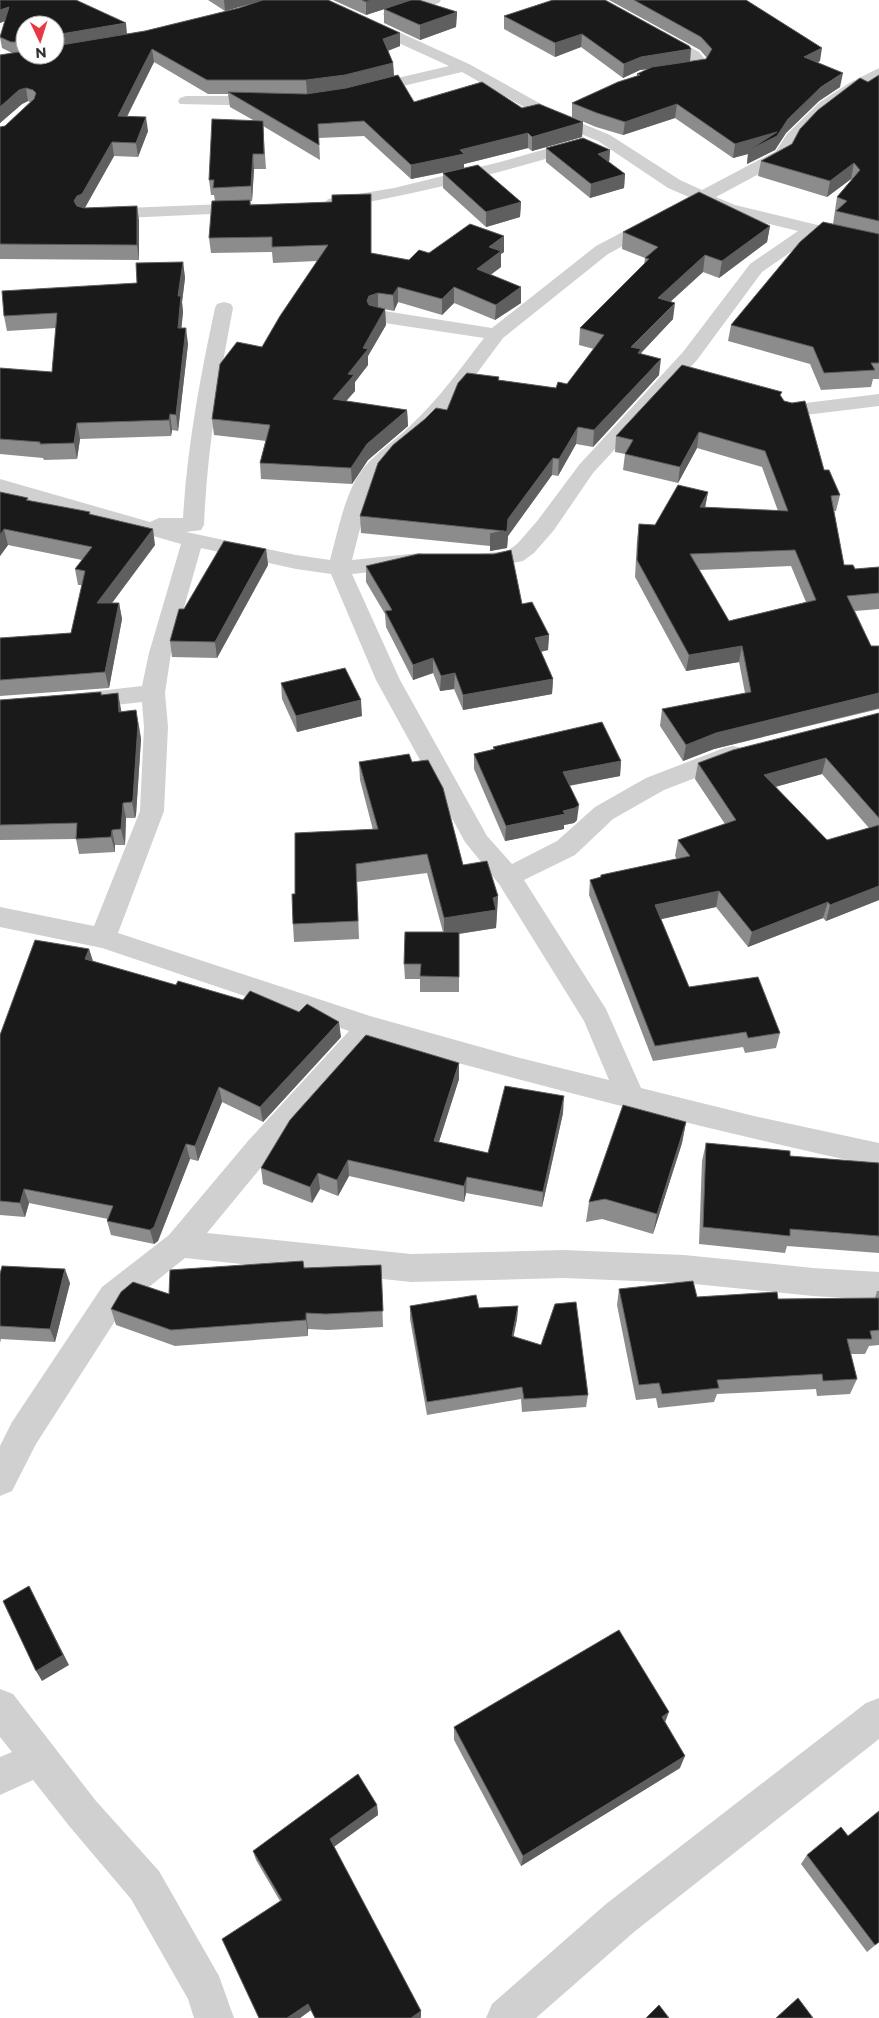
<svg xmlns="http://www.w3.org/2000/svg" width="879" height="2018" font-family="Montserrat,sans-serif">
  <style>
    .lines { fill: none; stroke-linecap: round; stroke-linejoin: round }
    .minor { fill: #d0d0d0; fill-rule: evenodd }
    .wall { fill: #8c8c8c; fill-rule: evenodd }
    .shaded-wall { fill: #5f5f5f }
    .building { fill: #1a1a1a; stroke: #5f5f5f; fill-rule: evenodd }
  </style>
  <rect width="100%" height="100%" fill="#fff"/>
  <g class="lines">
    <g class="minor">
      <path d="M309,0H328L469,64L559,114L610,135L680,180L702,190L776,151L787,134L820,102L851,82L879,68V79C848,95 818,116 796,144C793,148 792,153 789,158L716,197L735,205L879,240V250L815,235L762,272L697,360L593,473L554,530L534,553L523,561L494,567L468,565L465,560L468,555L508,551L518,543L538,520L579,465L683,352L750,264L798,231L723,213L703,203L608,254L503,338L463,392L424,435L392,461L377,479L362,521L352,560L420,553L428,555L431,560L428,565L420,567L352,574L400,680L487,836L512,864L557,841L595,807L646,778L724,748L733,746L742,748L745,754L742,760L664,790L613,819L575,855L524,880L606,1009L641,1088L754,1116L879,1143V1167C709,1130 543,1087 375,1040L268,1159L207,1233L411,1254L563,1250L684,1255L813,1268L879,1272V1300L813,1296L684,1283L563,1278L411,1282L185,1258L124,1307L36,1444L12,1491L0,1496V1446L12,1422L102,1287L169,1235L248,1141L349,1031L102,948L0,927V907L94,926L140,811L144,727L142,702L80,709L72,707L68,701L72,695L80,693L142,686L149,653L181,544L0,492V479L150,522L159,518H183C187,447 200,378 215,308L217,304L224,302L231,304L233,308C219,381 207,450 204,525L201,530L186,532L296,555L330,560C337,535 344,498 358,476C371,455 393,443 410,426C438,400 461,368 484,338L378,322L371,320L369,316L371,312L378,310L492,328L596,246L689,197L668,188L598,141L547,120L462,72L365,95L359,93L357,90L359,87L449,66L311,3ZM201,548L296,569L331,574L376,680L465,842L499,884L584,1021L609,1080L516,1057L370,1016L118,933L164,811L168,727L165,693L171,653Z"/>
      <path d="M419,0H441L439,3L390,18L385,17L383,14L385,11Z"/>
      <path d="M588,0H606L699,52L709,64L704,71C693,74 676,77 665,74L662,71L665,68L693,64L689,58L590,3Z"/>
      <path d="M186,96H266L272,98L274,101L272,104L266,106L180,104L178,101L180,98Z"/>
      <path d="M581,139L587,141L589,144L587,147C503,172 420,194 334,208L328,207L325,203L328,199L394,188L500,162Z"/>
      <path d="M249,203L255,204L258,208L255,212L102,219L96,218L93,214L96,210L102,209Z"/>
      <path d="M879,394V406L789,417L782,415L779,411L782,407L789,405Z"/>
      <path d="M0,1689L13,1694L96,1801L159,1871L219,1976L234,2018H194L188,1999L131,1899L70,1827L33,1780L0,1795V1757L12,1752L0,1737Z"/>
      <path d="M879,1698V1739L634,1932L536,2018H486L492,2004L606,1904L866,1703Z"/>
    </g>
  </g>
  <g class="wall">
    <path d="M0,0L127,34L145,31L239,8L257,2L225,11L208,0H328L400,33V46L388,51L393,63L394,76L414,102L522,108L583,122L582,137L532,151L528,148L464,164V168L521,202L520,217L486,227L443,188V173L458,170L411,179L364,136L319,138L320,160L263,126L266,169H254L252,201H250L251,205L332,202L371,194V254L409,260L429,253L504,252L501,254V267L490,275L521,303L495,320L454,303L442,315L398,302L394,311L384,309H385L386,325L368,356V365L355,382V391L346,401L407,410L408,426L368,460L352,484L261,479L260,463L266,441L214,435L212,419L262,347L317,261L273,263L272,252L211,253L209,238L215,201L214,195H211L209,180L253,120L230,107L228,94H208L154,62L127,117L148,131L138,157L114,156L85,208L139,220V260L0,259V127L5,126L30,102L28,101L22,104L0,123V55L12,53L2,48L0,37L5,21L0,23ZM25,25H55V55H25Z"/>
    <path d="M333,0H419L457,12L456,27L420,40L384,23V9L366,15Z"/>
    <path d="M552,0L690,62L706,59L707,58L700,50L609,0H746L820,61L818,62L840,87L819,101L786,133L775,150L747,164L748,154L733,158L675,118L623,135L596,127L572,117V103L637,76V74L648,69L640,70L623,78L581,47L555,57L504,29V16Z"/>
    <path d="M879,75V379H873L871,387L821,390L810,364L728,341L731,325L833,224L837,197L852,180L851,179L827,197L758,176L761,161L792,144L868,82Z"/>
    <path d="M546,148L610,150L609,162L625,174L624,188L590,198L546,162Z"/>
    <path d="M770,226L767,242L719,278L703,272L671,301L673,319L641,353L659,375L593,447L576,444L558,476L552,475L508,536L507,548L490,551V546L361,533L360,516L447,410L499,377V380L556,388L567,384L594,349L579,345L580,328L644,265L645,258L622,249L623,232Z"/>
    <path d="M183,262L185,278L182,302L183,312L181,328L188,344L178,431L172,430L171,436L80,439L77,459L44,460L43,458L0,454V368L52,372L56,328L7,331L4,316L137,283Z"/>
    <path d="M781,396L824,470L840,495L836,511H834L844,565L855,569L879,567V609L855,611L871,646H879V709L714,749L683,761L660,726L662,709L745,693L739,662L686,671L635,577L637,540L639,524L655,525L708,492L705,507L778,511L762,467L697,448L678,483L623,470L625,454L615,452L616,436ZM791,566L806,602L729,621L699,570Z"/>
    <path d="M0,492L28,498L29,501L91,515L155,545L112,603H119L122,619L109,688L0,696V638L71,633L82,585H78L75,569L82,560L8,545L0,556Z"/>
    <path d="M266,549L268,565L217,658L172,657L170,641L184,609Z"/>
    <path d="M366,566L522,604L549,635L548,650L541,652L553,679L552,694L463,710L454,689L440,691L433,673L413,680L386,627L385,614L366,582Z"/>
    <path d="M281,683L362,716L297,732L282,699Z"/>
    <path d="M101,692L102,695L121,709V712L139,726L141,739L136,815L135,818H126L125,845H115V852L79,854L76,839L0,840V700Z"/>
    <path d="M879,713V900L826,921L823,918L748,947L716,907L661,919L689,987L780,1033L776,1048L745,1053L743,1047L653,1061L589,895L590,880L600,877L601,875L677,859L675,856L678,840L725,824L695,779L698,763ZM822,774L869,828L827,840L775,787Z"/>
    <path d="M493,747L621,761L620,776L569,786L577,820L574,823L564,825V829L505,841L474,769V754L493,750Z"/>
    <path d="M359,762H412L463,865L498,896L496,928L459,934V992H420V979H405L404,964L443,932L427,873L357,882L359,939L294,942L293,924L295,894L373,830L360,780Z"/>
    <path d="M89,949L93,961L341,1037L263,1122L222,1102L198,1161L190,1159L158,1241L154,1244L111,1235L107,1221L108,1219L29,1203L25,1217L0,1215V1035Z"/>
    <path d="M459,1079L439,1142L488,1153L563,1113L542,1207L466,1193L464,1202L349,1176L338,1196L320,1189L312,1203L263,1184L261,1168Z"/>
    <path d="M686,1122L682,1143L653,1234L602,1219L586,1222L589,1202Z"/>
    <path d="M706,1143L790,1156L879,1163V1253L787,1246L785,1253L699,1244L702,1161Z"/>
    <path d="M381,1265L383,1327L328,1330L308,1329V1336L175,1346L116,1325L111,1309L169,1294L304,1268Z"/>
    <path d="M0,1274L70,1283L55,1342L1,1339L0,1343Z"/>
    <path d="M619,1289L697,1297L778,1299L875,1298L877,1291H879V1345L869,1346L865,1354H851L857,1379L850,1394L817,1396L816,1389L717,1394L714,1402L658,1408L656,1398L636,1400L617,1305Z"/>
    <path d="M410,1306L479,1308L518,1306L517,1319L513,1337L588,1395L586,1407L522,1412L521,1399L427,1415L410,1319Z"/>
    <path d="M665,1723L680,1768L521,1866L454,1740V1727Z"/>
    <path d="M377,1805L378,1815L334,1847L421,2011V2017L420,2018H315L311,2010L300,2018H259L280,1901L256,1860L253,1851Z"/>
    <path d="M807,1855L879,1942L867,1952L801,1864Z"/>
  </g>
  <g class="shaded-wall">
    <path d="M224,0H264L225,11Z"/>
    <path d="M371,0H413L366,15V2Z"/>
    <path d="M9,7L11,18L0,23V10Z"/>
    <path d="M457,12L456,27L420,40V25Z"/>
    <path d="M126,23L127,34L55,47V35Z"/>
    <path d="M400,33V46L384,52L383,39Z"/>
    <path d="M582,34L581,47L555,57V43Z"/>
    <path d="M822,48L820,61L802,70L804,57Z"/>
    <path d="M152,49L154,62L120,130L118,116Z"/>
    <path d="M691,49L690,63L640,70L623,78L624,64L641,57Z"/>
    <path d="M393,63L394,77L346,88L307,94L306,80Z"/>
    <path d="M843,73L840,87L819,101L786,133L775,150L747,164L748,154L733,158L735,144Z"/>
    <path d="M26,88L28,101L22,104L0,123V107L19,90Z"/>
    <path d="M677,104L675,118L623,135L625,122Z"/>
    <path d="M146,117L148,131L138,157L136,143Z"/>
    <path d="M583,122L582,137L532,151V137Z"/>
    <path d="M528,133V148L464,164V168L411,179V165L460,150Z"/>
    <path d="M112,142L114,156L84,209L80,210L74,201Z"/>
    <path d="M610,150L609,164L598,154Z"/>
    <path d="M253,154L254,169L252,201L251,186Z"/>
    <path d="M854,163L851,179L827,197L830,181Z"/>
    <path d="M625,174L624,188L590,198L591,184Z"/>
    <path d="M521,202L520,217L486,227V212Z"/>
    <path d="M137,206L139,220V260L137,245Z"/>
    <path d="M770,226L767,242L719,278L722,261Z"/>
    <path d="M504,236V252L501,254V267L477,285V269L489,247Z"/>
    <path d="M705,255L703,272L657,314L658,298Z"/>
    <path d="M183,262L185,278L182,302L183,312L180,344L178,328V296Z"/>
    <path d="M398,287V302L394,311L393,295Z"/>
    <path d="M454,287V303L442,315V299Z"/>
    <path d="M521,287V303L495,320L496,305Z"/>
    <path d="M378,293V308L369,311L367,301L369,296Z"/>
    <path d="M675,303L673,319L641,353L639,366L631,347Z"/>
    <path d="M385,309L386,325L368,356V365L355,382V391L334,415L333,399Z"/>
    <path d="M186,328L188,344L178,431L176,415Z"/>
    <path d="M661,359L659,375L593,447L594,430Z"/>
    <path d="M407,410L408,426L368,460L352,484L351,468L367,444Z"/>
    <path d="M170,414L172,430L171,436L169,420Z"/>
    <path d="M77,423L80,439L77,459L74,443Z"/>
    <path d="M578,427L576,444L558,476L559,459Z"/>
    <path d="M699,432L697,448L678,483L680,467Z"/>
    <path d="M553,458L552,475L508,536L507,548L490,551V534L507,531L508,519Z"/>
    <path d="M708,492L705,508L700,507Z"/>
    <path d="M4,529L8,545L0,556V535Z"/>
    <path d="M153,529L155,545L100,619L97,603Z"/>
    <path d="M266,549L268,565L217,658L215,642Z"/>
    <path d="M119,603L122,619L109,688L105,672Z"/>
    <path d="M549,635L548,650L534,653L535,638Z"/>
    <path d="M742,646L739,662L686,671L689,655Z"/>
    <path d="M433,658V673L413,680V665Z"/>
    <path d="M455,673L454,689L440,691L441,676Z"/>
    <path d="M553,679L552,694L463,710V695Z"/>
    <path d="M118,693L121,709L123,728L119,712Z"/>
    <path d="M879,693V708L714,749L683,761L686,745L716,733Z"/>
    <path d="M361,700L362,716L297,732L296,716Z"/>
    <path d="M136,710L141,739L136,815L135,818L132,802Z"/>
    <path d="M826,758L822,774L760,791L764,775Z"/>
    <path d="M621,761L620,776L561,787L563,772Z"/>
    <path d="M123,803L126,818L125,845L121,829Z"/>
    <path d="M579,805L577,820L574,823L564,825V829L505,841L506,826L563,811Z"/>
    <path d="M112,830L115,845V852L111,837Z"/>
    <path d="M879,886V900L826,921L830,905Z"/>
    <path d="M719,891L716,907L653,921L655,905Z"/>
    <path d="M498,896L496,928L444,936V918L493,898Z"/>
    <path d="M828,902L823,918L748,947L752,932Z"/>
    <path d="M89,949L94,965L85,959Z"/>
    <path d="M339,1022L341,1037L263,1122L260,1107Z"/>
    <path d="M459,1063V1079L434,1157V1141Z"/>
    <path d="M219,1087L222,1102L198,1161L195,1146Z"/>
    <path d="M564,1096L563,1113L542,1207L543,1192Z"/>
    <path d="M686,1122L682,1143L653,1234L657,1214Z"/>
    <path d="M186,1144L190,1159L158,1241L154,1244L150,1230Z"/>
    <path d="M348,1160L349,1176L338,1196L337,1180Z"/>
    <path d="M318,1173L320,1189L312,1203L310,1187Z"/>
    <path d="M467,1177L466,1193L464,1202V1186Z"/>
    <path d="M24,1189L29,1203L25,1217L20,1203Z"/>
    <path d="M65,1269L70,1283L55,1342L50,1329Z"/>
    <path d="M518,1306L517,1319L511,1349L512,1336Z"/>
    <path d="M306,1313L308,1329V1336L306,1320Z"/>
    <path d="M29,1586L69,1665L42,1681L36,1671Z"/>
    <path d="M669,1712L664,1725L662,1717Z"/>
    <path d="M685,1756L680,1768L521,1866L523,1856Z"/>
    <path d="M377,1805L378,1815L332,1848L330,1839Z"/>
    <path d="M308,2004L311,2010L300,2018H287Z"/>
    <path d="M421,2011V2017L420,2018H411Z"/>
  </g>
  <g class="building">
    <path d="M0,0H76L126,23L55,35V25H25V42H11L0,37L9,7L0,10Z"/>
    <path d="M263,0H328L400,33L383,39L393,63L345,75L306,80H207L152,49L118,116L146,117L136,143L112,142L82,194L77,196L74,201L77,206L84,208L137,206V245L0,244V127L5,126L34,99L36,93L33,90L26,88L19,90L0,107V55L25,51V55H55V46L145,31L239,8Z"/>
    <path d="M362,0H371L366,2Z"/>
    <path d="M411,0H419L457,12L420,25L384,9Z"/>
    <path d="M553,0H605L689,46L691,49L641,57L624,64L582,34L555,43L504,16Z"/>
    <path d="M634,0H746L822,48L804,57L843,73L821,87L788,119L777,136L749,150L777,132L735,144L677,104L625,122L597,113L572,103L618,82L640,75L637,74L652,67L706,59L712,49L701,37Z"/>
    <path d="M398,75L414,102L482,82L522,108L539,104L583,122L532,137L528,133L460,150L464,154L411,165L364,121L318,124L319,145L228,92L306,94L346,88Z"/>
    <path d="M879,75V221L836,211L847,201L837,197L860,170L854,163L830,181L761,161L792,144L800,129L818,110L860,78L868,82Z"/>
    <path d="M212,119L263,121L264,154H253L251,186L213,188L214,180H209Z"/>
    <path d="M583,138L610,150L598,154L625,174L591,184L546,148Z"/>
    <path d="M478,165L521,202L486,212L443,173Z"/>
    <path d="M699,192L770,226L722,261L705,255L658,298L675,303L631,347L641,349L638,353L661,359L594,430L578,427L559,459L553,458L508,519L507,531L490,534L504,531L360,516L378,463L393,445L425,419L436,408L447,410L458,383L467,373L499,377L498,380L556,388L558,382L567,384L604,335L580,328L649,259L645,258L658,247L623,232Z"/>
    <path d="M371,194V253L409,260L419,250L429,253L470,224L504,236L489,247L501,251L477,269L521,287L496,305L454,287L442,299L398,287L393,295L378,293L369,296L367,301L369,305L385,309L363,348L368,349L348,374L354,375L333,399L407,410L367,444L351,468L260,463L270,425L212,419L220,364L237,342L262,347L280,316L328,245L272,247V237L209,238L212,201L250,200V205L332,202V195Z"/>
    <path d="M823,222L879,234V363H871L875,370L824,373L813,347L731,325L800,242Z"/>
    <path d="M183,262L178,296H181L178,328H186L176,415L170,414L169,420L77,423L74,443L40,444V442L0,439V368L52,372L57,313L4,316L2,291L137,283L136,263Z"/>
    <path d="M682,365L782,392L780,395L784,401L792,403L805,401L824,470H829L840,495L831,496L844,565H853L855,569L879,567V593L847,596L871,646H879V693L716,733L686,745L662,709L751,692L742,646L689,655L637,560L639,524L655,525L678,485L708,492L700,507L788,511L765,451L699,432L680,467L625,454L633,440L616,436ZM795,550L816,600L729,621L690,554Z"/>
    <path d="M0,492L28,498L26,500L90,512L89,514L153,529L97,603H119L105,672L0,680V638L71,633L85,571L75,569L92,547L4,529L0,535Z"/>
    <path d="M224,541L266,549L215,642L170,641L179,609H184Z"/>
    <path d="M511,550L522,604L532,602L549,635L535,638L553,679L463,695L455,673L441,676L433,658L413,665L385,611L392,610L366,566L418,554H494Z"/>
    <path d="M345,668L361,700L296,716L281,683Z"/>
    <path d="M101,692V695L118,693L119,712L136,710L138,724L133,799L132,802L123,803L121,829L112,830L111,837L76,839L77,823L0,825V700Z"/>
    <path d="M879,713V818L826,758L764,775L827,840L879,825V886L830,905L828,902L752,932L719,891L655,905L689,987L758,977L780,1033L748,1038L746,1032L655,1046L590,880L601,877V875L690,856L678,840L736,820L698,763L733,750Z"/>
    <path d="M602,722L621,761L563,772L579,805L575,808L563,811L565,814L506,826L474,754L495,749L493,747Z"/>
    <path d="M409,754L412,762L428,760L443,788L463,865L487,861L498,896L493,898L496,910L444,918L427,854L356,864L358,921L293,924L292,894H295V833L378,829L359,762Z"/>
    <path d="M405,932H459V977L420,976L421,964H404Z"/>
    <path d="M35,940L89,949L85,959L176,985L178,981L243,1000L250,991L299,1012L307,1004L339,1022L260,1107L219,1087L195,1146L186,1144L154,1227L150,1230L107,1221L113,1206L24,1189L20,1203L0,1201V1035Z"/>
    <path d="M366,1035L459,1063L434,1141L488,1153L505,1086L564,1096L543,1192L467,1177L464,1186L348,1160L337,1180L318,1173L310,1187L261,1168L290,1120Z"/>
    <path d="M623,1105L686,1122L657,1214L605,1199L589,1202Z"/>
    <path d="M706,1143L790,1151V1156L879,1163V1236L790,1229V1236L703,1227Z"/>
    <path d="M303,1261L304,1268L381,1265L383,1311L326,1314L306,1313V1320L171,1330L111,1309L121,1292L133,1282L169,1294L170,1270Z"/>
    <path d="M2,1266L65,1269L50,1329L0,1326V1274Z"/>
    <path d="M693,1281L697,1297L777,1292L778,1299L879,1298V1330L870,1331L872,1339H847L857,1379L823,1381L822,1374L717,1380L719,1388L662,1394L659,1383L639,1385L619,1289Z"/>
    <path d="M476,1295L479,1308L518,1306L512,1336L541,1345L555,1304L576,1302L588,1395L524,1399L522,1387L427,1402L410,1306Z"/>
    <path d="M29,1586L63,1655L36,1671L3,1601Z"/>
    <path d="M619,1630L669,1712L662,1717L685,1756L523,1856L454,1727Z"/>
    <path d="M358,1774L377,1805L330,1839L421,2011L411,2018H315L308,2004L287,2018H259L222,1939L282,1900L253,1851Z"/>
    <path d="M879,1811V1942L875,1945L807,1855L841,1827L848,1836Z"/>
    <path d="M798,1998L813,2018H776Z"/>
    <path d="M659,2005L669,2018H646Z"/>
  </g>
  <g transform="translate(40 40) rotate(176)"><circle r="24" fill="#ffffff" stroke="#adadad"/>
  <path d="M0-4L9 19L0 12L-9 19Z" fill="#e63946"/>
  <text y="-8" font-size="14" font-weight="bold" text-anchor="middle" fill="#333333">N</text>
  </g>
</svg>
